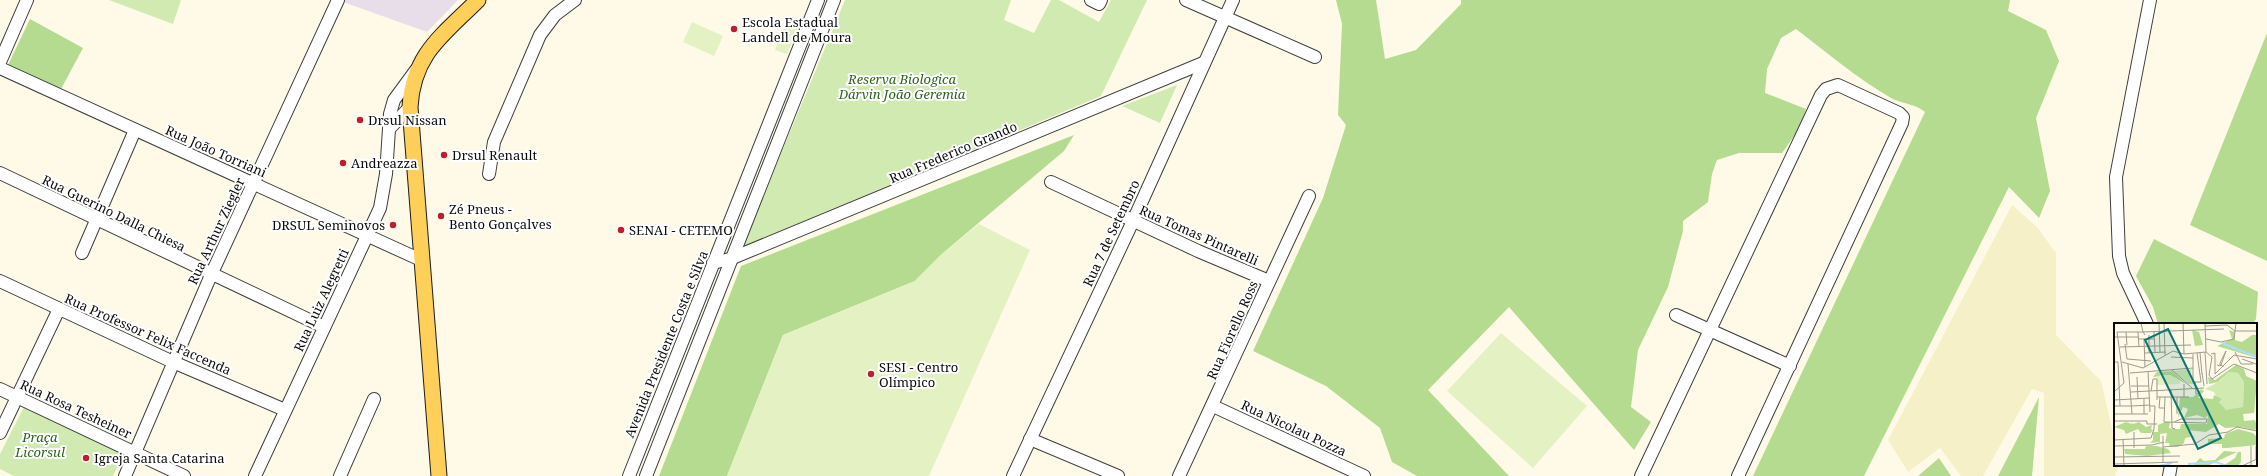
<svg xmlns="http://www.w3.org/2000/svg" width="2267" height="476" font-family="'Noto Serif',serif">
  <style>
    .industrial { fill: #e8deea }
    .farmland { fill: #f5f0c8 }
    .green { fill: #d1eab1 }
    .forest { fill: #b5db90 }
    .pitch { fill: #e3f1c3 }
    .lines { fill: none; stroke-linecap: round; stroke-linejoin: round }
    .minor-casing { stroke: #3d3d3d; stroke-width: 14 }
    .major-casing { stroke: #1b1b1b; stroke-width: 17 }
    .minor { stroke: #fff; stroke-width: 12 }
    .major { stroke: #fecf59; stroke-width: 15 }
    .poi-dot { fill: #be1f2c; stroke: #fff; stroke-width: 1.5 }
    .labels { text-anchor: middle; stroke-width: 4; stroke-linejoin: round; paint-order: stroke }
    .poi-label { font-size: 13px; fill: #0a0a0a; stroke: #fff; text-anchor: start }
    .park-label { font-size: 13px; font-style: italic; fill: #2c631a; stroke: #fff }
    .street-label { font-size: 13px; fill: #0a0a0a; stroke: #fff }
    .inset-river { fill: none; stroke: #abdef8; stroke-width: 2 }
    .inset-road { fill: none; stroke: #9d9a8f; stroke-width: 1 }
    .view { fill: #0f766e; fill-opacity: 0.15; stroke: #0f766e; stroke-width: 2 }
    .inset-edge { fill: none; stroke: #0a0a0a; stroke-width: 2 }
  </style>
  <rect width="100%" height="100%" fill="#fffae8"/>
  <path class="industrial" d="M343,0H458L427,32L343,2Z"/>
  <path class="farmland" d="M2012,205L2037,227L2056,253V335L2101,381L2115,441V465H2119L2115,476H2044V393L2032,389L1983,476H1961L1940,448L1908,472L1888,440Z"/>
  <g class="green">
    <path d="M109,0H181L173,24Z"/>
    <path d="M845,0H1011L1004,20L1034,33L1051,0H1059L1099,22L1111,0H1147L1101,96L742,247Z"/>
    <path d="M1177,85L1160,123L1122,106Z"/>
    <path d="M26,403L125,450L113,476H14L0,469V454Z"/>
  </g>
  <g class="forest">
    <path d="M1336,0H1376L1385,59L1416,50L1461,4V0H2010L2008,11L2046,30L2059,61L2036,118L2050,191L2039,218L2009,187L1864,476H1753L1925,112C1913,103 1903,104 1891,98C1857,78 1827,53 1796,29L1781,38L1767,69L1765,93L1806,109L1799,129L1782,153H1739L1717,160L1712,174L1708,202L1683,221V231L1668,287L1638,350L1631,407L1651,422L1634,450L1509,307L1428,390L1509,476H1417L1392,462L1380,428L1326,386L1253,351L1323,198L1346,125L1338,115L1342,24Z"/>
    <path d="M30,19L83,48L61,89L7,67Z"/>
    <path d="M2267,33V261L2190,225Z"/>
    <path d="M1074,135L1064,151L943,253L915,281L783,335L727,476H659L741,266Z"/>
    <path d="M2154,239L2258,292L2256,319L2253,324H2158L2153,307L2136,276Z"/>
    <path d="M2039,397L2032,476H1998Z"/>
    <path d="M1939,458L1951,476H1918Z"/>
  </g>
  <g class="pitch">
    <path d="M787,20L799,25L787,54L775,50Z"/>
    <path d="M692,22L723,36L714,56L683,42Z"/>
    <path d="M979,224L1030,250L929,476H727L783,335L915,281L943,253Z"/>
    <path d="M1501,333L1587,406L1533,468L1447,391Z"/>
  </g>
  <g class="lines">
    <g class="minor-casing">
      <g id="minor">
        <path d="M1091,0L1099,4L1101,0"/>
        <path d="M1186,0L1315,57"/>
        <path d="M0,62L27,0"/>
        <path d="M0,68L421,260"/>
        <path d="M389,129L410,107"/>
        <path d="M0,173L324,327"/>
        <path d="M489,174L494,142L540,35L555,15L575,0"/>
        <path d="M1051,182L1198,251L1269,281"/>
        <path d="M82,253L135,130"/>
        <path d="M713,263L730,259L1203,63"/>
        <path d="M0,281L173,362L285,410"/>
        <path d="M1676,315L1790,366"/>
        <path d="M2147,324L2123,273L2119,256L2116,177L2150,0"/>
        <path d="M0,389L184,476"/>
        <path d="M1213,406L1364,476"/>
        <path d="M0,433L59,309"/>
        <path d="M1030,439L1118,476"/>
        <path d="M125,476L211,275L338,0"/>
        <path d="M255,476L380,208L386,174L390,114L394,100L416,70"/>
        <path d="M340,476L374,399"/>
        <path d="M629,476L818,0"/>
        <path d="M646,476L834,0"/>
        <path d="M1013,476L1133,221L1233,0"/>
        <path d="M1179,476L1309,196"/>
        <path d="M1641,476L1821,95L1826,89L1838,85L1899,113L1903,117L1902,123L1738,476"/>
        <path d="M2169,476L2171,465"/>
      </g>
    </g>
    <g class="major-casing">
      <path id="major" d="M439,476L410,107C413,54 443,35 478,0"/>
    </g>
    <use href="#minor" class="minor"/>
    <use href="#major" class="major"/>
  </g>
  <g class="poi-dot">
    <circle cx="734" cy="29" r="4"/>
    <circle cx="360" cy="120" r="4"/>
    <circle cx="444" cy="155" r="4"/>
    <circle cx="343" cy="163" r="4"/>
    <circle cx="441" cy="216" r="4"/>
    <circle cx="393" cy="225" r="4"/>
    <circle cx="621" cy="230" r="4"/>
    <circle cx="871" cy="374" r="4"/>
    <circle cx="86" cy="458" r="4"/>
  </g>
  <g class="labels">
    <g class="poi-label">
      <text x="742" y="27">Escola Estadual<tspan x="742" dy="15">Landell de Moura</tspan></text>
      <text x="368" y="125">Drsul Nissan</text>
      <text x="452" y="160">Drsul Renault</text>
      <text x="351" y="168">Andreazza</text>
      <text x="449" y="214">Zé Pneus -<tspan x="449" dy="15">Bento Gonçalves</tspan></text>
      <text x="385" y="230" text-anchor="end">DRSUL Seminovos</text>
      <text x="629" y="235">SENAI - CETEMO</text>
      <text x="879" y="372">SESI - Centro<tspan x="879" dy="15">Olímpico</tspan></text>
      <text x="94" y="463">Igreja Santa Catarina</text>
    </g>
    <g class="park-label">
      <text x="902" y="84">Reserva Biologica<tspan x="902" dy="15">Dárvin João Geremia</tspan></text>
      <text x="40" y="442">Praça<tspan x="40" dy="15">Licorsul</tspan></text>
    </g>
    <g class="street-label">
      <text transform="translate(216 151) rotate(24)" y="5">Rua João Torriani</text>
      <text transform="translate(953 152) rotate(-23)" y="5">Rua Frederico Grando</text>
      <text transform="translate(114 213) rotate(26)" y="5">Rua Guerino Dalla Chiesa</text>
      <text transform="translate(216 231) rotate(-65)" y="5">Rua Arthur Ziegler</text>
      <text transform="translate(1111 233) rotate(-65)" y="5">Rua 7 de Setembro</text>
      <text transform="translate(1199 235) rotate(24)" y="5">Rua Tomas Pintarelli</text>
      <text transform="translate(321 300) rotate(-65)" y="5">Rua Luiz Alegretti</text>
      <text transform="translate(1232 330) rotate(-66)" y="5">Rua Fiorello Ross</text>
      <text transform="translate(148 334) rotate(24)" y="5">Rua Professor Felix Faccenda</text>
      <text transform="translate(666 344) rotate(-68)" y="5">Avenida Presidente Costa e Silva</text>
      <text transform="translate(76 409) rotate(25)" y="5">Rua Rosa Tesheiner</text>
      <text transform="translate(1294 428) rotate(25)" y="5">Rua Nicolau Pozza</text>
    </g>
  </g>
  <g transform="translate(2114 323)">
    <rect width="143" height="143" fill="#fffae8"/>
    <path d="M78,46L76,56L81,61H75L59,48ZM115,49L124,50L130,59L129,84L123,87H112L108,84L100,69L91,66L106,58Z" fill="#d1eab1"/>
    <path d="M78,7L85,9L89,22L81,23ZM115,7L121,9V17L128,19L138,12H143V35L103,23L118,16ZM122,42L130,46L132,53L143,58L140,90L129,91L130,98L141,97L143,104L141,107L127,104L111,105L105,101L92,109L73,107L77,110L76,113H82L71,115L70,120L64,124H56L55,120H51L53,110L46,111V119L36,120L39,117V109H44V102L51,99H56L55,105L59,106H66L67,101H93L94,92L91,95L83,92L70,95L74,86L69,84L64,95L66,74H79L87,66L90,68L84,75L99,76L100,72L108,76L105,79L112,87L129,84L130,59L124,50L115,49L104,59L95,61L94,54L101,57ZM58,48L72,61L56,52L39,54L43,49ZM12,99L18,101V99L19,101L25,99L32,104L38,102L37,106L39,107L37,110H27L24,106L12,111L10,107L0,104ZM124,106L139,110L143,114V122L113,125H108V121H94V116L110,115L111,111ZM32,123H43L54,126L57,130L33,133L11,131L10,126H31ZM110,128L123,129L93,143L80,142L86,135L90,138L101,137ZM124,129H127V139L124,143H109L121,135Z" fill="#b5db90"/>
    <path d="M47,52H56L66,58V61L42,62L43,54Z" fill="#e3f1c3"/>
    <path class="inset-river" d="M108,20L143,34M74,141L102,139L113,143M45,143L58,140"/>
    <path class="inset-road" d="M45,0L46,29M50,0L51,32M69,0L70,31M91,0L92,29M122,0H143M91,3L113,2L121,8H143M40,8L41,29M12,9L13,22M24,9L25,24M31,12L29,9L110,6M35,12V30M0,14H25M25,16H40M30,16L31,44M92,16L107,19L120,16L122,0M11,21L13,36L37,38M6,24L77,22M91,29L93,61M92,29L98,34L95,52L98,56L120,41L143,50M121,29L127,41H139M31,30L52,29M86,30L88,51M79,31V59H87L83,30M97,31L101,30V51L120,32L143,36M57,34L79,35M128,36L142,41M0,39H4L6,83M8,39L29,45L59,28L70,31L92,29M103,42L106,43L107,42L112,28L106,40V42H107L108,43H110M58,47L78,65M34,48L36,89M16,50L79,45M88,50L90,63M23,54L24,76M81,59L82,71M70,61V74M17,63H35M57,66L58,105L61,106M37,68L39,56H43M0,69L10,60L3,9H29L27,0M17,69L90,65M43,74H75M46,74L45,85H51M51,74L50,99L92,100L93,96H67L60,99M63,74V91M30,76V91M0,77L36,75M43,77V56M0,83H18M18,83L36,82M0,91H18L14,41M18,91H34M0,98H33V101H43M20,109V125M49,113V140M9,116L10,143M0,117L37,115L40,106L41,83H36M1,123L38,122L50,119M137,123V143M142,123V136M49,124L81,121L95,112L114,109L123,104L143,108M0,134L66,133M0,141L64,139M128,143L143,136"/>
    <path class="view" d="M54,6L107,115L84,126L31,17Z"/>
    <rect width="143" height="143" class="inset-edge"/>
  </g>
</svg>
